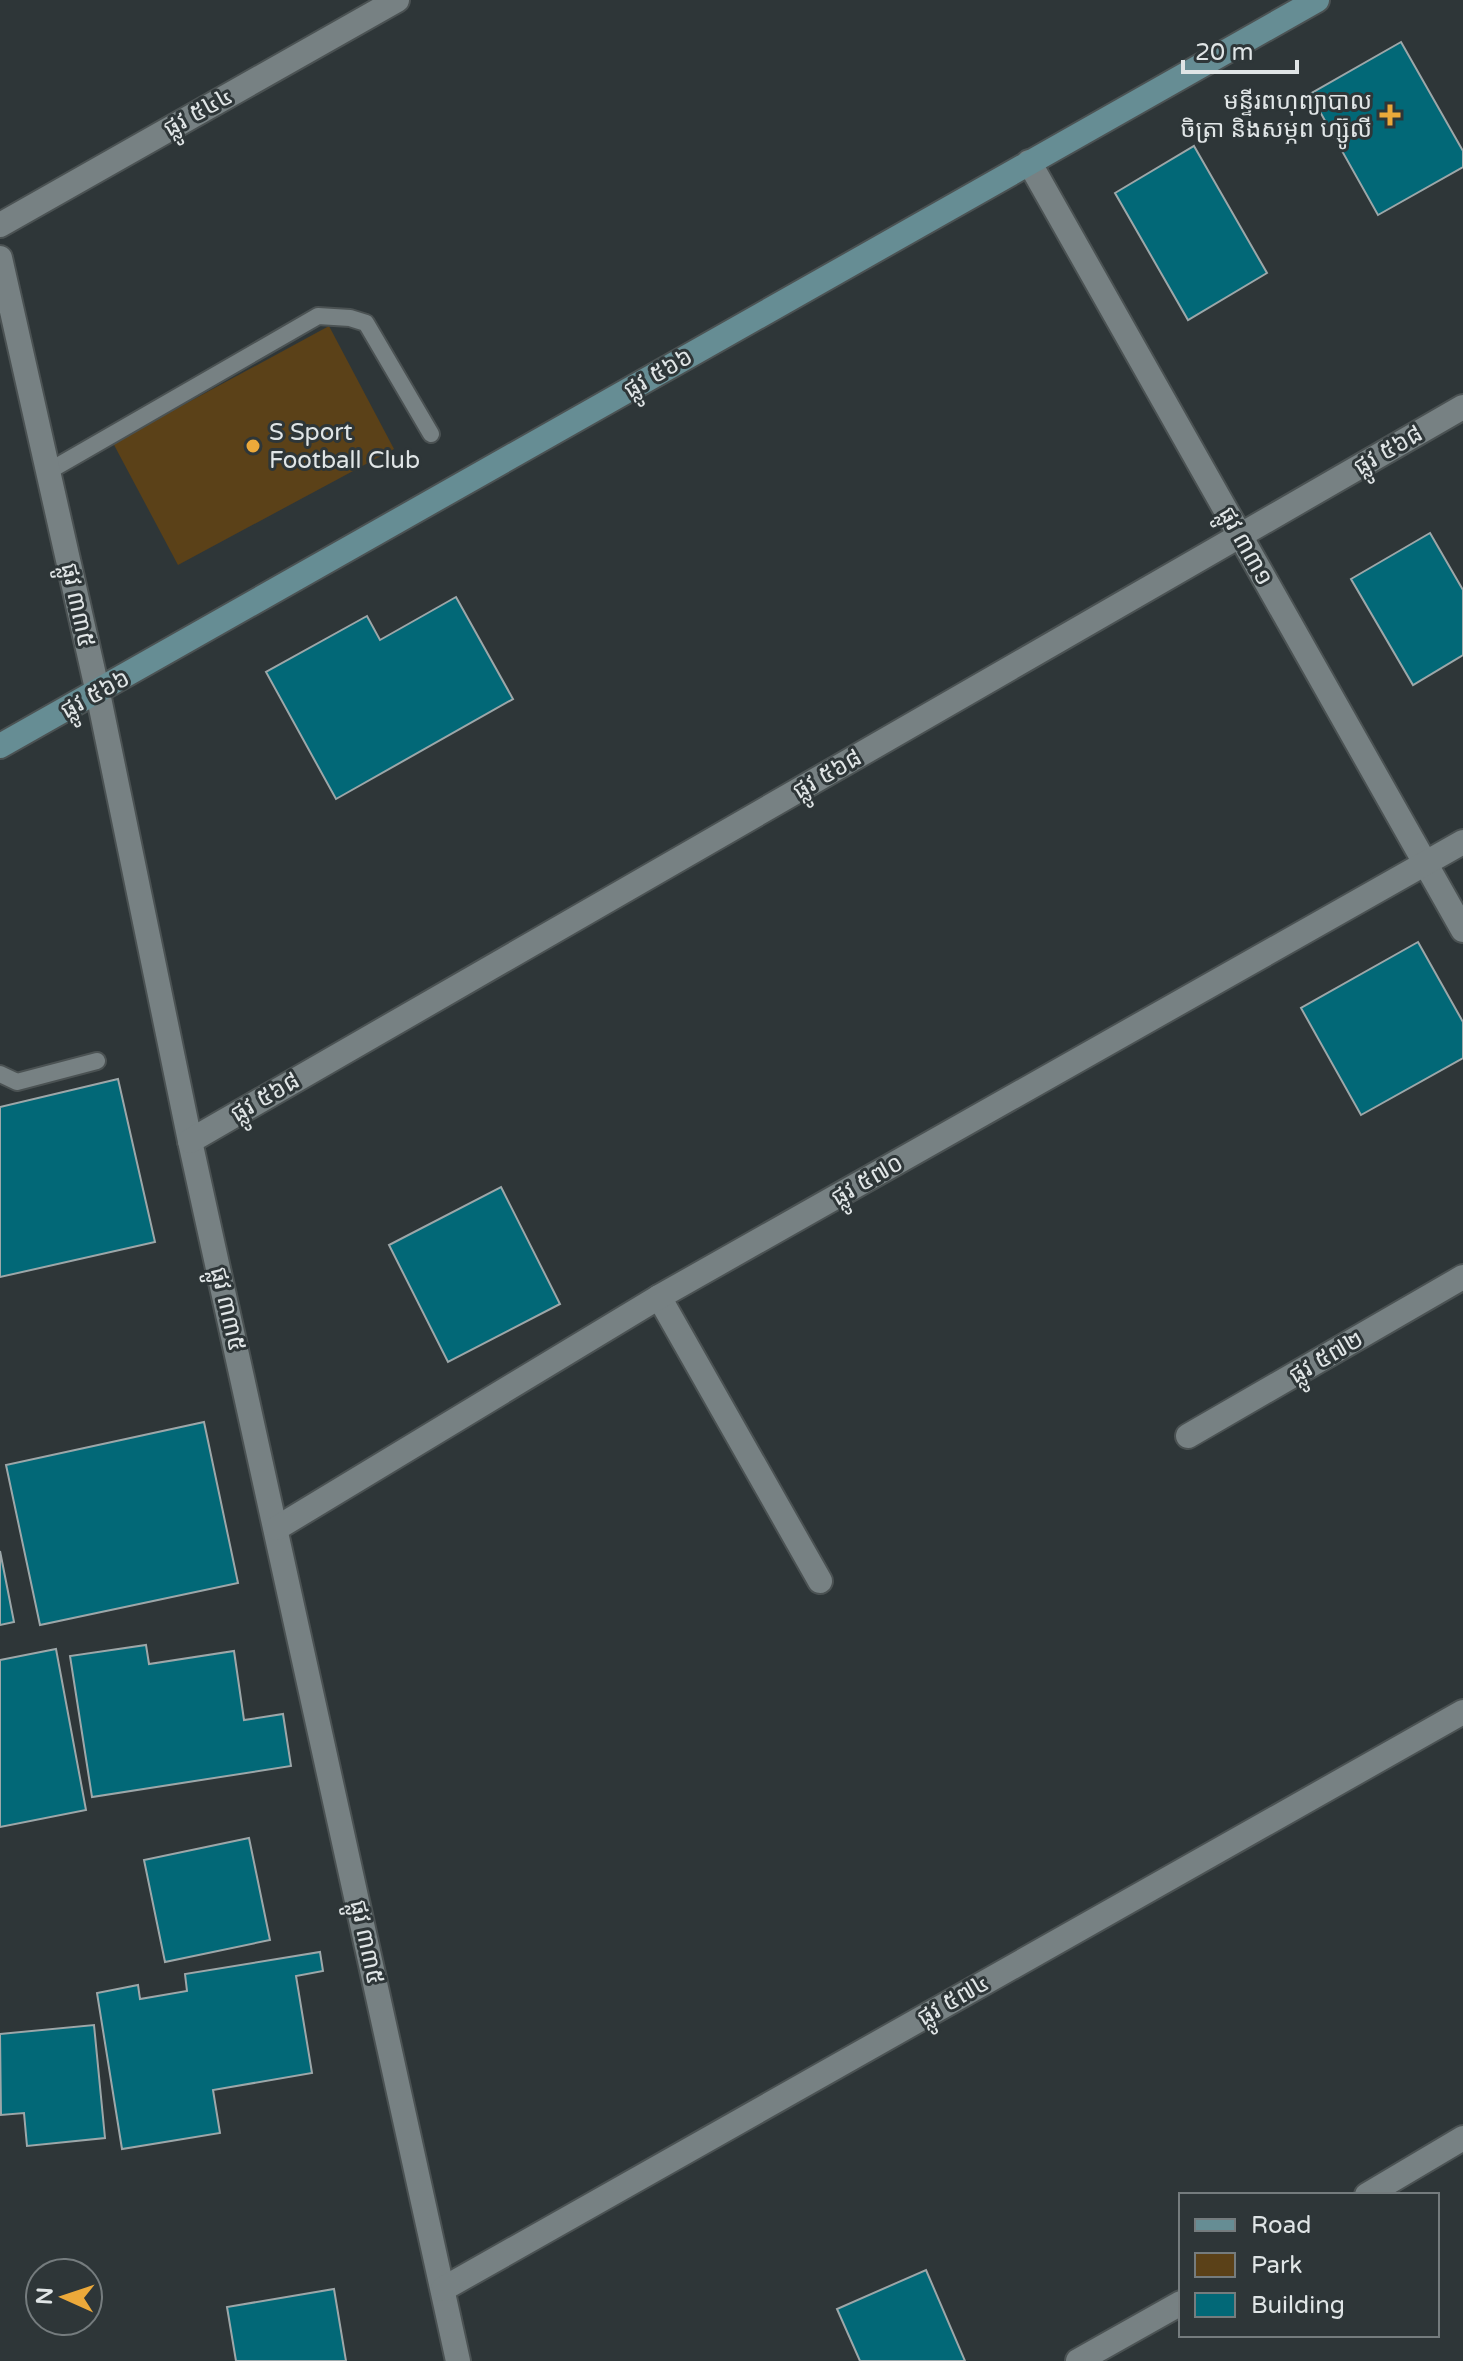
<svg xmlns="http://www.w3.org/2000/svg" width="1463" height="2361" font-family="'Varela Round','Noto Sans Khmer',sans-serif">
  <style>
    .green { fill: #5b4118 }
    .building { fill: #026877; stroke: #9da7a9; stroke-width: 2 }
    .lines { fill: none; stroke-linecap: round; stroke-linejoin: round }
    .lane-casing { stroke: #4b5253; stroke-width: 20 }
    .street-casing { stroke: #4b5253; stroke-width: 28 }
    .secondary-casing { stroke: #4b5253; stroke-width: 28 }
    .lane { stroke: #778183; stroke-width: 16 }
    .street { stroke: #778183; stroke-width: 24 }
    .secondary { stroke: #668d94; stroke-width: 24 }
    .poi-dot { fill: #eca93a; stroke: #2e3638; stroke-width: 3 }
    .labels { text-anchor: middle; stroke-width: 6; stroke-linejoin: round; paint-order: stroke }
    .poi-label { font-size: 24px; fill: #e0e5e6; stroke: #2e3638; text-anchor: end }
    .street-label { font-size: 24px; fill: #e0e5e6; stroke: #2e3638 }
  </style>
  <rect width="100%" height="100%" fill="#2e3638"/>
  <path class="green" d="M329,326L394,449L178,565L113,443Z"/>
  <g class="building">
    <path d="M1401,42L1463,151V167L1378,215L1310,94Z"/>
    <path d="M1194,146L1267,273L1188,320L1115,193Z"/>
    <path d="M1430,533L1463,590V655L1413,685L1351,579Z"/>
    <path d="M456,597L513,699L336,799L266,672L367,616L380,640Z"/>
    <path d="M1418,942L1463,1022V1058L1361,1115L1301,1008Z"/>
    <path d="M118,1079L155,1242L0,1277V1107Z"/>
    <path d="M501,1187L560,1304L448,1362L389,1245Z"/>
    <path d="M204,1422L238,1583L40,1625L6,1465Z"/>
    <path d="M0,1551L14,1622L0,1625Z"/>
    <path d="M146,1645L149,1664L234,1651L244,1720L283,1714L291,1766L92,1797L70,1656Z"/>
    <path d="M56,1649L86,1810L0,1827V1660Z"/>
    <path d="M249,1838L270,1940L165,1962L144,1860Z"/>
    <path d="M320,1952L323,1971L296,1976L312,2073L213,2090L220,2133L122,2149L97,1993L138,1985L140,1999L187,1991L185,1974Z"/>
    <path d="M94,2025L105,2138L27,2146L24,2113L1,2115L0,2034Z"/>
    <path d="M926,2270L965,2361H860L837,2309Z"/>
    <path d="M334,2289L346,2361H236L227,2307Z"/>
  </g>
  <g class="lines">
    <g class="lane-casing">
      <g id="lane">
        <path d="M49,471L318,316L350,318L366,323L431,434"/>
        <path d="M0,1074L17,1082L97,1061"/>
      </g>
    </g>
    <g class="street-casing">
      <g id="street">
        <path d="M1029,162L1463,930"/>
        <path d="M0,225L397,0"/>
        <path d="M0,258L98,693L190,1141L458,2361"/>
        <path d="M190,1141L1463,407"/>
        <path d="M659,1297L820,1581"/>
        <path d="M1188,1436L1463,1277"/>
        <path d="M277,1528L659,1297L1463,842"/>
        <path d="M1367,2195L1463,2138"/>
        <path d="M443,2289L1463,1712"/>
        <path d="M1078,2361L1181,2303"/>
      </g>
    </g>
    <g class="secondary-casing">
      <path id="secondary" d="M0,746L1317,0"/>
    </g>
    <use href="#lane" class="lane"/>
    <use href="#street" class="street"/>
    <use href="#secondary" class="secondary"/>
  </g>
  <g class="poi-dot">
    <path d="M1386 103h8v8h8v8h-8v8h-8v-8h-8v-8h8z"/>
    <circle cx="253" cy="446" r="8"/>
  </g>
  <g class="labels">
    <g class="poi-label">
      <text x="1372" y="109">មន្ទីរពហុព្យាបាល<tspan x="1372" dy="28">ចិត្រា និងសម្ភព ហ្ស៊ូលី</tspan></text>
      <text x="269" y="440" text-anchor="start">S Sport<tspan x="269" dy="28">Football Club</tspan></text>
    </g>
    <g class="street-label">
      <text transform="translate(198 112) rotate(-29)" y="8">ផ្លូវ ៥៤៤</text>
      <text transform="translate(658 373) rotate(-30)" y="8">ផ្លូវ ៥៦៦</text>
      <text transform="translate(1388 450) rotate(-30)" y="8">ផ្លូវ ៥៦៨</text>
      <text transform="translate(1246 546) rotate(61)" y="8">ផ្លូវ ៣៣១</text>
      <text transform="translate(78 605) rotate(78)" y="8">ផ្លូវ ៣៣៥</text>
      <text transform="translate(95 694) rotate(-29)" y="8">ផ្លូវ ៥៦៦</text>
      <text transform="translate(827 774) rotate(-30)" y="8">ផ្លូវ ៥៦៨</text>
      <text transform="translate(265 1097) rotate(-30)" y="8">ផ្លូវ ៥៦៨</text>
      <text transform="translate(867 1180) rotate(-30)" y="8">ផ្លូវ ៥៧០</text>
      <text transform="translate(228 1309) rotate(77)" y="8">ផ្លូវ ៣៣៥</text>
      <text transform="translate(1326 1357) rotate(-30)" y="8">ផ្លូវ ៥៧២</text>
      <text transform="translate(367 1942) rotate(78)" y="8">ផ្លូវ ៣៣៥</text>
      <text transform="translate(953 2000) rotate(-30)" y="8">ផ្លូវ ៥៧៤</text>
    </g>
  </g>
  <rect x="1179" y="2193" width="260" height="144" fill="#2e3638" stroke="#757c7e" stroke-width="2"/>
  <rect x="1195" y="2219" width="40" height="12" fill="#668d94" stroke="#757c7e" stroke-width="2"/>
  <text x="1251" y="2233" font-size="24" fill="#e0e5e6">Road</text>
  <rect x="1195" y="2253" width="40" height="24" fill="#5b4118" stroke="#757c7e" stroke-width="2"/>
  <text x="1251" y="2273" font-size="24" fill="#e0e5e6">Park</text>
  <rect x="1195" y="2293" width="40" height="24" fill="#026877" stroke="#757c7e" stroke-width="2"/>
  <text x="1251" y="2313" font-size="24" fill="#e0e5e6">Building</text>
  <g transform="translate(64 2297) rotate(273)"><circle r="38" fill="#2e3638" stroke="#757c7e" stroke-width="2"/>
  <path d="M0-6L14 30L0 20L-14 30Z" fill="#eca93a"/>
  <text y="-12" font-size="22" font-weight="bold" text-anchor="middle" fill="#e0e5e6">N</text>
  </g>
  <path d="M1183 60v12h114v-12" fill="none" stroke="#e0e5e6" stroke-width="4"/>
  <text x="1195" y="60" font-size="24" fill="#e0e5e6" stroke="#2e3638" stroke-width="6" paint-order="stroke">20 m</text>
</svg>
